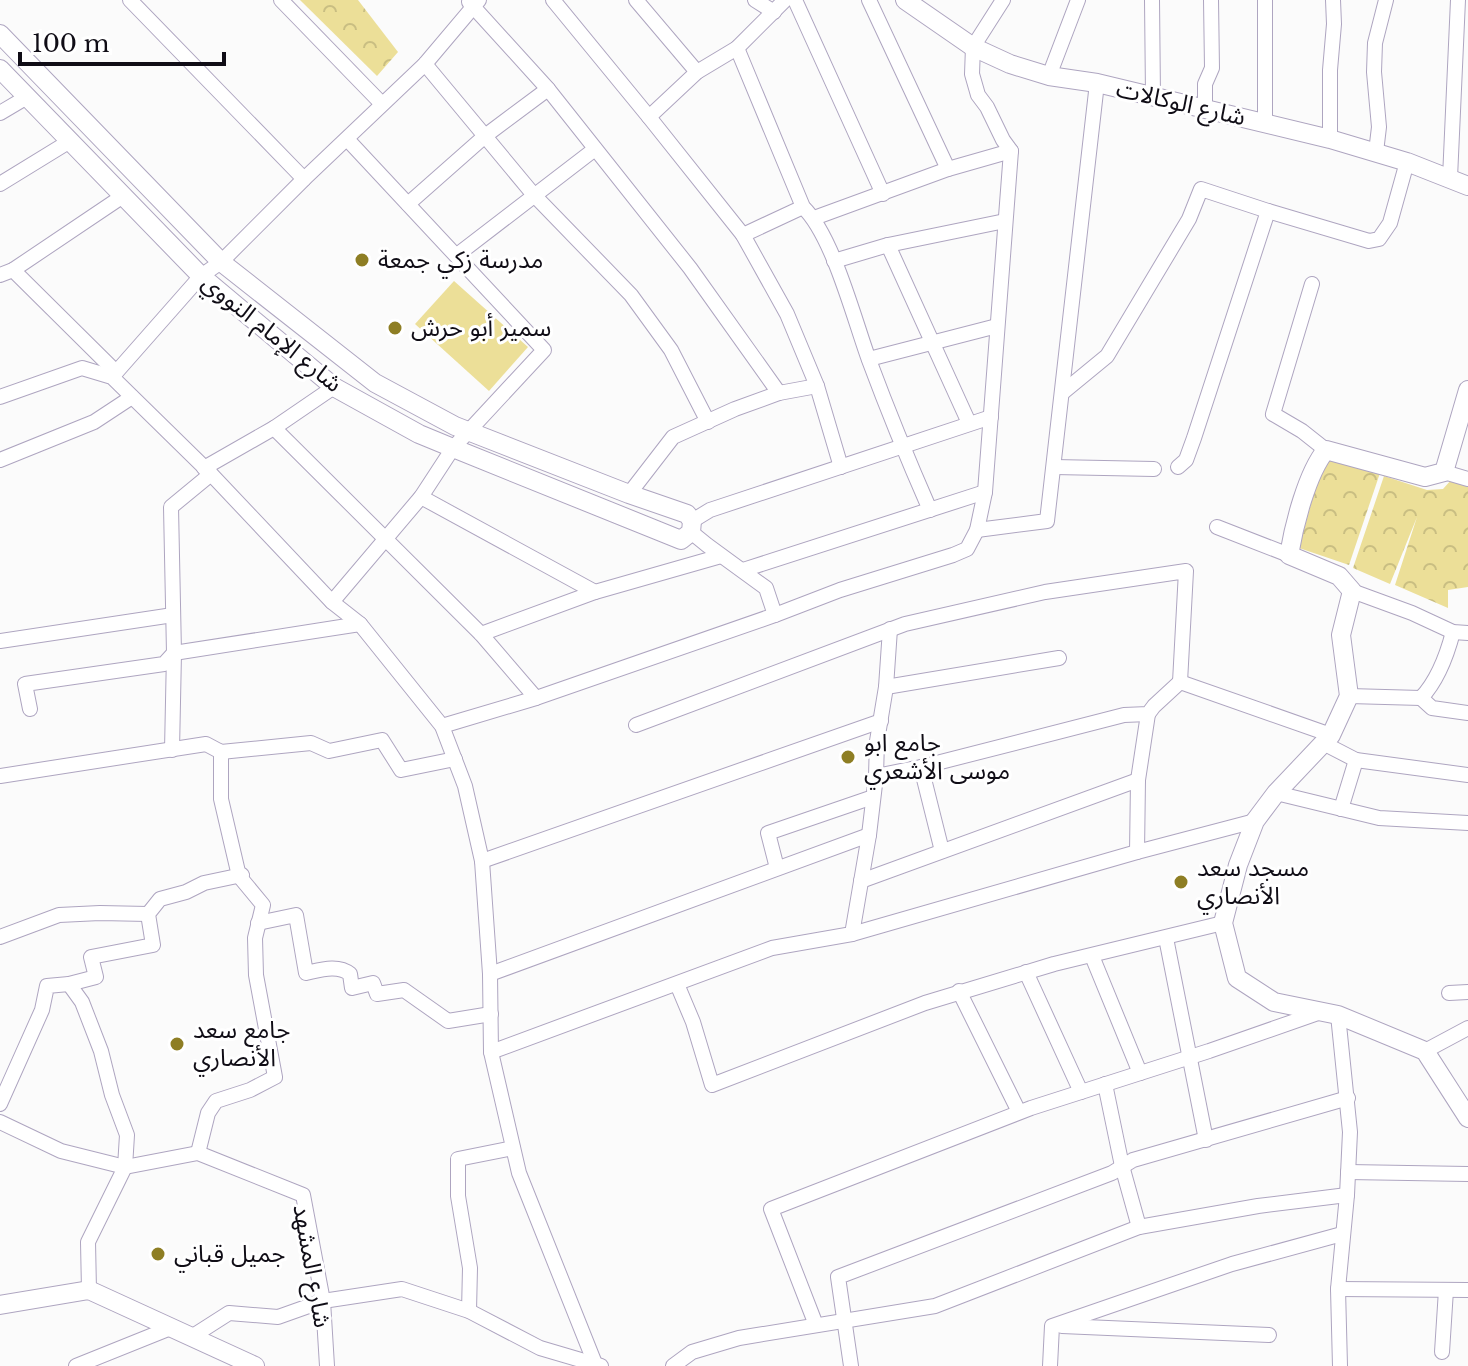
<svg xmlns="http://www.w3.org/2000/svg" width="1468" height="1366" font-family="'Libre Baskerville','Noto Sans Arabic',serif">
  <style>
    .grass { fill: #ecdf98 }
    .park { fill: url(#park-crowns) }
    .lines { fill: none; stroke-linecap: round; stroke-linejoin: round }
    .minor-casing { stroke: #aea5c0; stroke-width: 16 }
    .tertiary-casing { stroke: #aea5c0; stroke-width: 20 }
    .minor { stroke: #fff; stroke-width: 14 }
    .tertiary { stroke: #fff; stroke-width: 18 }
    .poi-dot { fill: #8e7e24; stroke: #fff; stroke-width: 3 }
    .labels { text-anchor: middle; stroke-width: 6; stroke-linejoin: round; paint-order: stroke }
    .street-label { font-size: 24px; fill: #100d16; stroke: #fff }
    .poi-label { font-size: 24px; fill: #100d16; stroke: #fff; text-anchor: start }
  </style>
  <defs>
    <pattern id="park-crowns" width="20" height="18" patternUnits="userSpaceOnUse" patternTransform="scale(2)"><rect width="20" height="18" fill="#ecdf98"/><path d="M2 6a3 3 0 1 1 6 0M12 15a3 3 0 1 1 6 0" fill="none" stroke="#c9be82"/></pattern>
  </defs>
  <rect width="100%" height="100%" fill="#fbfbfb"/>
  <path class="grass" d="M454,281L528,347L489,391L415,324Z"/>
  <g class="park">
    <path d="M300,0H358L398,52L377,76Z"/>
    <path d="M1335,459L1380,473L1349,565L1299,548L1322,463Z"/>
    <path d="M1384,476L1427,490L1443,489L1452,479L1468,485V587L1448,590V608L1395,585L1417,517L1390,584L1353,568Z"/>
  </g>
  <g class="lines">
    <g class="minor-casing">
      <g id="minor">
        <path d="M130,0L304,179"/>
        <path d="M281,0L382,104"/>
        <path d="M553,0L649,117L743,235L787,314L817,386L841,467"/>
        <path d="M636,0L697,72"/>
        <path d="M755,0L774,12"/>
        <path d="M795,0L883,194"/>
        <path d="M869,0L948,169"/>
        <path d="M1152,0L1153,96"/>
        <path d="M469,2L548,89L690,268L779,393"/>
        <path d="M737,48L803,207C833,236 854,319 869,360C888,411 908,460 930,510"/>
        <path d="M425,64L533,194L631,295L671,350L708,422"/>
        <path d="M1049,76L1078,0"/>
        <path d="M1205,109V84L1212,68L1211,0"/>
        <path d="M0,113L27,97"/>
        <path d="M649,117L697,72L737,48L785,0"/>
        <path d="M1265,123V0"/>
        <path d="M1330,139V70L1334,24L1333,0"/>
        <path d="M1376,152L1379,127L1374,72L1375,43L1386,0"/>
        <path d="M1450,178L1458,0"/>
        <path d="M0,184L70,141"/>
        <path d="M408,204L485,136L548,89"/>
        <path d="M814,218L948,169L1011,151"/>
        <path d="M743,235L803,207"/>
        <path d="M457,255L595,149"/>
        <path d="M834,261L888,245"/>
        <path d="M13,270L116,372"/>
        <path d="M0,275L13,270L123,196"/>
        <path d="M1312,284L1273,414L1302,431L1326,450"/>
        <path d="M869,359L997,326"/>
        <path d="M112,377L201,276L221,262L304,179L425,64L479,0"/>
        <path d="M1062,393L1107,356L1189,219L1201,189L1268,211"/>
        <path d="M0,397L82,368L112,377L211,474L332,602L360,624L442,726L465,786L482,861L490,974L491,1052L519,1173L596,1366"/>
        <path d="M969,423L888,245L1005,221"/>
        <path d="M274,428L334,387"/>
        <path d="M0,460L94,422L132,397"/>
        <path d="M1054,467L1154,469"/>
        <path d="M1178,467L1186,460L1194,438L1268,211L1369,241L1379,239L1390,223L1407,162"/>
        <path d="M204,468L274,428L481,634L536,698"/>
        <path d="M1444,472L1468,479"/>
        <path d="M629,494L673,437L735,409L779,393L817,386"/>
        <path d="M421,497L595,592"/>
        <path d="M692,521L710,510L991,417"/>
        <path d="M1217,527L1289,555"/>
        <path d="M977,530L1047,521L1097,83"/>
        <path d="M691,532L707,545L766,588L775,615"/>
        <path d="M743,570L985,492"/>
        <path d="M1352,591L1412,613L1453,632L1468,633"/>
        <path d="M332,602L421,497L453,448L544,350L347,139"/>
        <path d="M481,634L595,592L721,556"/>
        <path d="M0,641L173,615"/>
        <path d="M886,687L1059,658"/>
        <path d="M1349,696L1421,698C1438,680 1447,655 1453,632"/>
        <path d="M1421,698L1432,708L1468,713"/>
        <path d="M30,709L25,684L164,664L174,653L360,624"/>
        <path d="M636,725L905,624L1045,592L1186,571L1180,682"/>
        <path d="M442,726L536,698L775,615L840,590L953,555L967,549L977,530L985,492L1011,151L1003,140L987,107L978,95L972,74L973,47L1003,0"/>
        <path d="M1323,743L1356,760L1468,775"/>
        <path d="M172,750L174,653L171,507L211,474"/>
        <path d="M921,767L942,851"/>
        <path d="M0,776L206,744L221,752L311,743L329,751L382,740L401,770L455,759"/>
        <path d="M876,776L921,767L1124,715L1148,714L1154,706L1180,682L1331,735"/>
        <path d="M1276,793L1379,818L1468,823"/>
        <path d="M1341,809L1356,760"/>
        <path d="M1137,852L1138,780L1148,714"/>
        <path d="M482,861L881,721"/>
        <path d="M777,868L768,833L873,797"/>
        <path d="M861,881L1138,780"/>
        <path d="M258,923L296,915L306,973C320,970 338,964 350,974L352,988L373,983L377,994L404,990L448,1021L491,1014"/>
        <path d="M852,934L1137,852L1255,821"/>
        <path d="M0,937L59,915L100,913L148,914"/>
        <path d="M1166,938L1206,1140"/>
        <path d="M1092,956L1140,1073"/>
        <path d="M1026,972L1081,1092"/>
        <path d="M490,974L869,835"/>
        <path d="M69,984L82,1002L101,1051L112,1095L127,1135L125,1167L88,1242L89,1290"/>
        <path d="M677,984L693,1022L712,1085L925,1003L1054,964L1223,923"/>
        <path d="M959,991L1019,1112"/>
        <path d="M1449,993L1468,992"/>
        <path d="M1338,1015L1350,1132L1347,1195L1338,1289L1340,1366"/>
        <path d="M1425,1051L1468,1028"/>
        <path d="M491,1052L772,948L852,934L869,835L876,776L877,741L886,687L890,629"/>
        <path d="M1105,1084L1122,1166L1139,1227"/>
        <path d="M0,1104L42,1010L47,986L69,984L96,977L91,957L153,945L148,914L160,899L186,892L204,883L242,875"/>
        <path d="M0,1122L61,1151L125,1167L198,1153L303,1195L323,1301L327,1366"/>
        <path d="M198,1153L208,1113L216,1101L250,1090L275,1077L256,975L255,938L263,905L239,876L221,799V752"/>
        <path d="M1348,1172L1468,1174"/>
        <path d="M1338,1289L1468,1290"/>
        <path d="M469,1311L470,1268L458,1196V1159L513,1148"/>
        <path d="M816,1325L771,1209L1031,1108L1209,1051L1321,1012"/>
        <path d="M1062,1326L1269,1335"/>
        <path d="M193,1336L229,1313L278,1317L323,1301L402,1289L469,1311L540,1348L601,1366"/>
        <path d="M1442,1352L1446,1290"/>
        <path d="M76,1366L173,1327"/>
        <path d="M673,1366L692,1352L739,1338L935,1306L1139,1227L1258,1206L1347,1195"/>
        <path d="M851,1366L838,1277L1112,1173L1133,1160L1348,1098"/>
        <path d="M1050,1366L1052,1326L1232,1264L1342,1234"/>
      </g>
    </g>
    <g class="tertiary-casing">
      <g id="tertiary">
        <path d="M905,0L973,47L1010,64L1049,76L1097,83L1330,139L1407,162L1468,186"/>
        <path d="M0,34L221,262L375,383L455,426L629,494L687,514L692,521L691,532L681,540L453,448L419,434L334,387L201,276L0,69"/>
        <path d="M1468,390L1444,472L1425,477L1326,450C1307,473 1294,525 1289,555L1339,576L1352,591L1341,635L1349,696L1331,735L1276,793L1255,821L1238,865L1223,923L1237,978L1274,1002L1338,1015L1425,1051L1468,1118"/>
        <path d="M0,1305L89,1290L255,1366"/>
      </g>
    </g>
    <use href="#minor" class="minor"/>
    <use href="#tertiary" class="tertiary"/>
  </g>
  <g class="poi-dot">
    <circle cx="362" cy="260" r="8"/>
    <circle cx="395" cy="328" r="8"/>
    <circle cx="848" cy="757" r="8"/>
    <circle cx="1181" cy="882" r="8"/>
    <circle cx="177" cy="1044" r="8"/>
    <circle cx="158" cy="1254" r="8"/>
  </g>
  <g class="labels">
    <g class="street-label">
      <text transform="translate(1181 103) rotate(13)" y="8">شارع الوكالات</text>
      <text transform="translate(272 333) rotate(39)" y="8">شارع الإمام النووي</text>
      <text transform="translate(312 1266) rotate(80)" y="8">شارع المشهد</text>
    </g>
    <g class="poi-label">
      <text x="378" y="268">مدرسة زكي جمعة</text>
      <text x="411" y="336">سمير أبو حرش</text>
      <text x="864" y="751">جامع ابو<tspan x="864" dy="28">موسى الأشعري</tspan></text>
      <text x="1197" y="876">مسجد سعد<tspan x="1197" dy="28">الأنصاري</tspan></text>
      <text x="193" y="1038">جامع سعد<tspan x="193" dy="28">الأنصاري</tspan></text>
      <text x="174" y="1262">جميل قباني</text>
    </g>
  </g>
  <path d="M20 52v12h204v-12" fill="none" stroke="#100d16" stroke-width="4"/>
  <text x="32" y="52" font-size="24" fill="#100d16" stroke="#ffffff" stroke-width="6" paint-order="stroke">100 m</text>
</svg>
